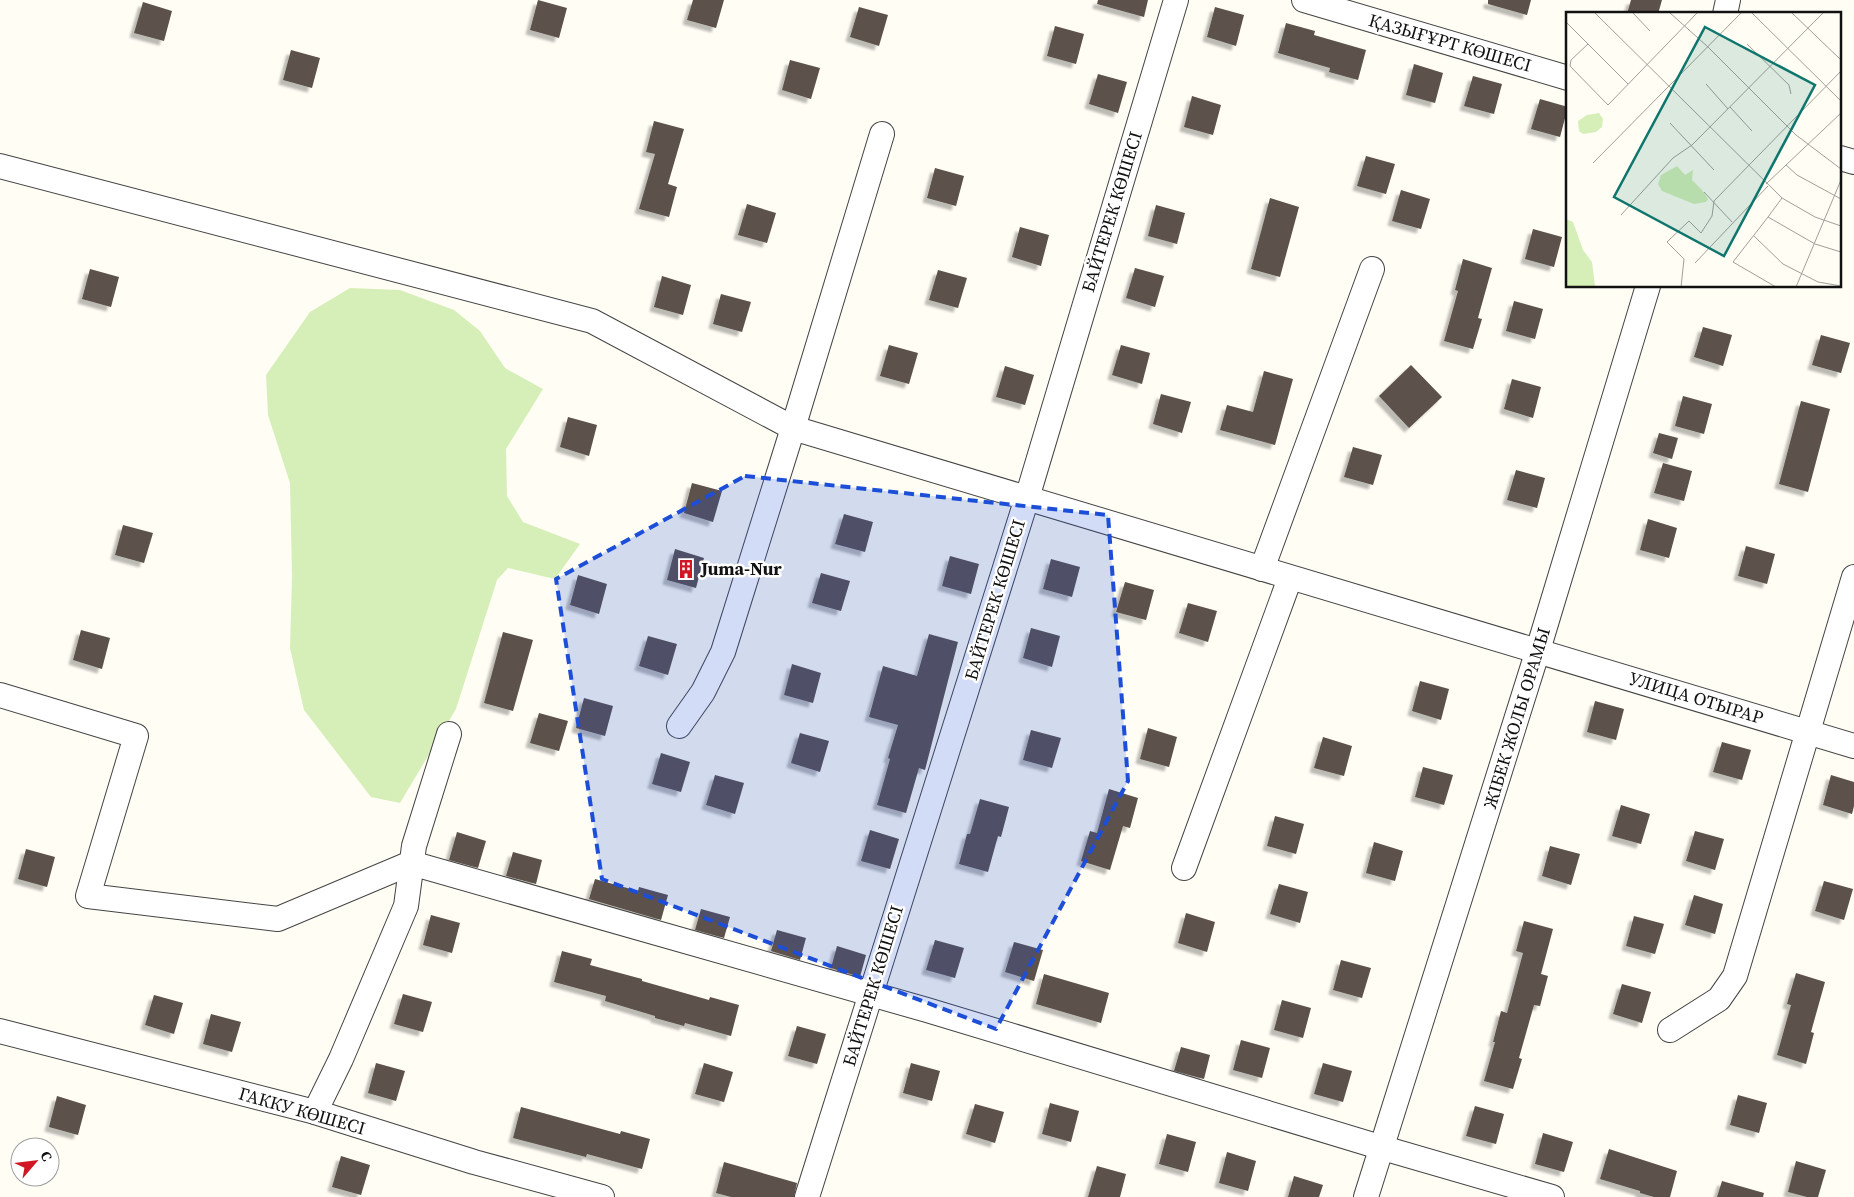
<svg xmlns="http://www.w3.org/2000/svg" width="1854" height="1197" font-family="'Source Serif 4',serif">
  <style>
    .green { fill: #d6efb8 }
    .building { fill: #5b514b; filter: url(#shadow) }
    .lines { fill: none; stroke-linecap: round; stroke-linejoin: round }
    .minor-casing { stroke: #444; stroke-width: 26 }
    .minor { stroke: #fff; stroke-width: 24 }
    .marked { fill: #1d4ed8; fill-opacity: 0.2; stroke: #1d4ed8; stroke-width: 4; stroke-dasharray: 10 6; stroke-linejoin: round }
    .labels { text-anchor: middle; stroke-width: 5; stroke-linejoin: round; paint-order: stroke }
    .street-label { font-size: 18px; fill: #111; stroke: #fff }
    .poi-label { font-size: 18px; font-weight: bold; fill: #111; stroke: #fff; text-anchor: start }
    .inset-road { fill: none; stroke: #a09f99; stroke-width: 1 }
    .view { fill: #0f766e; fill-opacity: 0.15; stroke: #0f766e; stroke-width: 2.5 }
    .inset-edge { fill: none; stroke: #111; stroke-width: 2.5 }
  </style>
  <defs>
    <filter id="shadow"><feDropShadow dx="-4.5" dy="4.5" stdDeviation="1" flood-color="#0004"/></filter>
  </defs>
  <rect width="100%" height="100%" fill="#fffdf4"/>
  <path class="green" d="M350,288L400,290L454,310L480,331L505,368L543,389L506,449L507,496L523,522L580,544L555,579L508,568L497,580L456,709L400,803L371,797L304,710L290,648L292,577L290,483L268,415L266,375L310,312Z"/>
  <g class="building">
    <path d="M538,0L567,8L559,38L530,30Z"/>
    <path d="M693,0H724L716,28L687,20Z"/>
    <path d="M1098,0H1148L1144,17L1097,4Z"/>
    <path d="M1488,0H1531L1527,15L1488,4Z"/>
    <path d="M1631,0H1662L1658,14H1627Z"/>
    <path d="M143,2L172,11L164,41L134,33Z"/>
    <path d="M859,7L888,15L879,46L850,37Z"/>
    <path d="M1215,7L1244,15L1236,46L1207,37Z"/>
    <path d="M1286,23L1315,31L1314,35L1366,50L1358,80L1329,72L1330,68L1278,53Z"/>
    <path d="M1055,26L1084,34L1076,64L1047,56Z"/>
    <path d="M291,50L320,58L312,88L283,80Z"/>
    <path d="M790,60L820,68L811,99L782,90Z"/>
    <path d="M1414,64L1443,73L1435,103L1406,95Z"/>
    <path d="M1098,74L1127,82L1118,113L1089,104Z"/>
    <path d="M1473,76L1502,84L1494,114L1464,106Z"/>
    <path d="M1192,96L1221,105L1213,135L1184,127Z"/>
    <path d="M1540,99L1568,107L1560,137L1531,129Z"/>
    <path d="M654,121L684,129L668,184L677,187L669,217L639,209L655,154L646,152Z"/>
    <path d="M1366,156L1395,164L1386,194L1357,186Z"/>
    <path d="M935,168L964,176L956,206L927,198Z"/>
    <path d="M1401,190L1430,199L1421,229L1392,221Z"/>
    <path d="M1270,198L1299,207L1280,277L1251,269Z"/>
    <path d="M747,204L776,213L767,243L738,235Z"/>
    <path d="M1156,205L1185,213L1177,244L1148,236Z"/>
    <path d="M1020,227L1049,235L1041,266L1012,257Z"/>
    <path d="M1533,229L1562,237L1554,267L1525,259Z"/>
    <path d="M1463,259L1492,268L1478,318L1482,319L1473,349L1444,341L1458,291L1455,290Z"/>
    <path d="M1135,268L1164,276L1155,307L1126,298Z"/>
    <path d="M90,269L119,277L111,307L82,299Z"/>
    <path d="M938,270L967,278L958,308L929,300Z"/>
    <path d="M662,276L691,285L683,315L654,307Z"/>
    <path d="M721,294L751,302L742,332L713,324Z"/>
    <path d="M1514,301L1543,309L1535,339L1506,331Z"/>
    <path d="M1703,327L1732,335L1723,366L1694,357Z"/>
    <path d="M1821,335L1850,343L1841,373L1812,365Z"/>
    <path d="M889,345L918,353L909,384L880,376Z"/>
    <path d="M1121,345L1150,353L1142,384L1112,375Z"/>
    <path d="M1411,365L1442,397L1409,428L1379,396Z"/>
    <path d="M1005,366L1034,375L1025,405L996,397Z"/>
    <path d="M1264,371L1293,379L1275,445L1220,430L1227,405L1253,412Z"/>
    <path d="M1512,379L1541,387L1533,418L1504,409Z"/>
    <path d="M1161,394L1191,402L1182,433L1153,424Z"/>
    <path d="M1683,396L1712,404L1704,434L1675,426Z"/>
    <path d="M1801,401L1830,409L1808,492L1779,484Z"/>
    <path d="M568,417L597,425L589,456L560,447Z"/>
    <path d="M1659,433L1678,438L1672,459L1653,453Z"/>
    <path d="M1353,447L1382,455L1373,485L1344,477Z"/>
    <path d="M1663,463L1692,471L1684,501L1654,493Z"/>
    <path d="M1516,470L1545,478L1537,508L1507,500Z"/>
    <path d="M692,483L722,491L713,522L684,513Z"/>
    <path d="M844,514L873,522L865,552L835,544Z"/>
    <path d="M1648,519L1677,528L1669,558L1640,550Z"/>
    <path d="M123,525L153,533L144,563L115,555Z"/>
    <path d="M1746,546L1775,554L1767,584L1738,576Z"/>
    <path d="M675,549L704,558L696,588L667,580Z"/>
    <path d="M950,556L979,564L971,594L942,586Z"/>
    <path d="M1051,559L1080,567L1072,597L1043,589Z"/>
    <path d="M821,573L850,581L841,611L812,603Z"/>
    <path d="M578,575L607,584L599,614L570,605Z"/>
    <path d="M1125,582L1154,590L1146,620L1116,612Z"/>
    <path d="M1188,603L1217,611L1208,642L1179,633Z"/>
    <path d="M1031,628L1060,636L1052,667L1023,658Z"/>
    <path d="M81,630L110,638L102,669L73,660Z"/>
    <path d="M503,632L533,640L513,711L484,703Z"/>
    <path d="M929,634L958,642L925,770L919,768L906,813L877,805L890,759L888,758L898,725L869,717L883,666L917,676Z"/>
    <path d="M648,636L677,644L668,675L639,666Z"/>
    <path d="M792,664L821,673L813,703L784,695Z"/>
    <path d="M1420,681L1449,689L1441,720L1412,711Z"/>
    <path d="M584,698L613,706L605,736L576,728Z"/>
    <path d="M1595,701L1624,709L1616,740L1587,732Z"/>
    <path d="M539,713L568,721L559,751L530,743Z"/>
    <path d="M1148,728L1177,737L1169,767L1140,759Z"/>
    <path d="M1031,730L1061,738L1052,768L1023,760Z"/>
    <path d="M800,733L829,741L820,772L791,763Z"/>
    <path d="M1323,737L1352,746L1344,776L1314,768Z"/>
    <path d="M1722,742L1751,750L1742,780L1713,772Z"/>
    <path d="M661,753L690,762L681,792L652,784Z"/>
    <path d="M1423,767L1453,775L1444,805L1415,797Z"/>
    <path d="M715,775L744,783L735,814L706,805Z"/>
    <path d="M1831,775L1854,782V806L1852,814L1823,805Z"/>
    <path d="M1109,789L1138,798L1130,828L1123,826L1110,870L1081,861L1090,831L1097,833Z"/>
    <path d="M980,799L1009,807L1001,837L998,836L988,872L959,864L967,834H970Z"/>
    <path d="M1621,805L1650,814L1641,844L1612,836Z"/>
    <path d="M1275,816L1304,824L1296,854L1267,846Z"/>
    <path d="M870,830L899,839L890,869L861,861Z"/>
    <path d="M1695,831L1724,839L1715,870L1686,861Z"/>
    <path d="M457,832L486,841L478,868L449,860Z"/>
    <path d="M1374,842L1403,851L1395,881L1366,873Z"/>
    <path d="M1550,846L1580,854L1571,885L1542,876Z"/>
    <path d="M26,849L55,857L47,887L18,879Z"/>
    <path d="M513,852L542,860L536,884L506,876Z"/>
    <path d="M595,879L638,891L639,887L668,895L661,920L589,899Z"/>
    <path d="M1824,881L1853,889L1844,920L1815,911Z"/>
    <path d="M1279,884L1308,892L1300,923L1270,914Z"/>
    <path d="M1694,895L1723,904L1715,934L1685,925Z"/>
    <path d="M701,909L730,917L724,938L695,930Z"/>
    <path d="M1186,913L1215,922L1207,952L1178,943Z"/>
    <path d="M431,915L460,923L452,953L423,945Z"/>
    <path d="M1634,916L1664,924L1655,954L1626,946Z"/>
    <path d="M1524,921L1553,929L1541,974L1548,976L1540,1006L1534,1005L1519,1058L1522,1059L1513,1089L1484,1081L1495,1042H1493L1501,1011L1507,1013L1523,953L1516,951Z"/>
    <path d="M777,930L806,938L800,960L771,951Z"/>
    <path d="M935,940L964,948L955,978L926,970Z"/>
    <path d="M1014,942L1043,950L1034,981L1005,972Z"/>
    <path d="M837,946L866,955L860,977L831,968Z"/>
    <path d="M562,951L592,959L590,965L642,979V981L709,1000L710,997L739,1005L731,1036L685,1023L684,1026L655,1018V1016L605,1001L606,996L554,982Z"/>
    <path d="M1341,960L1371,968L1362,998L1333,990Z"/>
    <path d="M1796,973L1825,982L1811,1032L1814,1033L1806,1064L1777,1055L1791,1005L1787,1004Z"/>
    <path d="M1044,974L1109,993L1101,1023L1036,1004Z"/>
    <path d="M1622,984L1651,992L1642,1023L1613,1014Z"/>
    <path d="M403,994L432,1002L423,1032L394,1024Z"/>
    <path d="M154,995L183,1003L174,1034L145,1025Z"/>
    <path d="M1282,1000L1311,1008L1303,1038L1274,1030Z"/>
    <path d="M211,1014L241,1022L232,1052L203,1044Z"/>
    <path d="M797,1026L826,1034L817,1064L788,1056Z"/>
    <path d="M1241,1040L1270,1048L1262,1078L1233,1070Z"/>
    <path d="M1181,1047L1210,1055L1204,1079L1174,1071Z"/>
    <path d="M376,1063L405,1071L396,1101L368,1093Z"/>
    <path d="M704,1063L733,1072L724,1102L695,1094Z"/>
    <path d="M911,1063L940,1071L932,1101L903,1093Z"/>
    <path d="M1323,1063L1352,1071L1343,1102L1314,1094Z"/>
    <path d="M1738,1095L1767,1103L1759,1133L1730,1125Z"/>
    <path d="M57,1096L86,1105L78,1135L49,1127Z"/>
    <path d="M1050,1103L1079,1111L1071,1142L1042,1134Z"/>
    <path d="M975,1104L1004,1112L995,1143L966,1134Z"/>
    <path d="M1475,1106L1504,1114L1496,1144L1466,1136Z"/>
    <path d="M521,1107L620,1134L621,1131L650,1139L642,1169L587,1154L586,1157L513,1138Z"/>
    <path d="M1543,1133L1573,1142L1564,1172L1535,1164Z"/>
    <path d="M1167,1134L1196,1142L1188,1172L1159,1164Z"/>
    <path d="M1609,1149L1677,1171L1670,1197H1654L1640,1193V1191L1600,1179Z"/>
    <path d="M1227,1152L1256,1161L1248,1191L1219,1183Z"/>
    <path d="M341,1156L370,1165L361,1195L332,1187Z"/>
    <path d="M1796,1161L1826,1170L1818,1197H1807L1788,1192Z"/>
    <path d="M724,1162L797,1183L794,1197H731L716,1193Z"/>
    <path d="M1097,1166L1126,1174L1120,1197H1088Z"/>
    <path d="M1294,1176L1323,1185L1319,1197H1288Z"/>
    <path d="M1722,1181L1764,1193L1763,1197H1717Z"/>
  </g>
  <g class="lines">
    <g class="minor-casing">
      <g id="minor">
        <path d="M1304,0L1568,78"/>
        <path d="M1725,14L1728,0"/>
        <path d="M1840,158L1854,162"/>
        <path d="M0,166L592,321L793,428L1854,746"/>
        <path d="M1262,569L1372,269"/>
        <path d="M0,695L136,736L88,896L278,919L411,863L927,1010L1383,1148L1552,1197"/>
        <path d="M679,726L703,692L723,652L793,428L882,134"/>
        <path d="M1184,868L1290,578"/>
        <path d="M1670,1030L1719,999L1735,976L1854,577"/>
        <path d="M0,1031L315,1112L474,1162L602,1197"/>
        <path d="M315,1112L341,1059L406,906L414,846L449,734"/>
        <path d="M807,1197L1027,498L1176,0"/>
        <path d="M1366,1197L1538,650L1648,286"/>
      </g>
    </g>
    <use href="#minor" class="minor"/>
  </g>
  <path class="marked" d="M745,476L1108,515L1128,781L996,1029L602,879L556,579Z"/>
  <defs>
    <g id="building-bare" transform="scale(1.5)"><path d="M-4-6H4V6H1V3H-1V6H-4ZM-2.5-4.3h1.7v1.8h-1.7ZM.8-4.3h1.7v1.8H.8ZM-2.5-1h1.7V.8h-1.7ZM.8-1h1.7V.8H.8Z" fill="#d21724" stroke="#fff" stroke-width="2.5" paint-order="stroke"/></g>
  </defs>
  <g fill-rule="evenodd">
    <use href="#building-bare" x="686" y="569"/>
  </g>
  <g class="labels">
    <g class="street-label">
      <text transform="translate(1450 43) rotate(16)" y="6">ҚАЗЫҒҰРТ КӨШЕСІ</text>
      <text transform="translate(1112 212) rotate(-73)" y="6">БАЙТЕРЕК КӨШЕСІ</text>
      <text transform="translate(995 600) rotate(-73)" y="6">БАЙТЕРЕК КӨШЕСІ</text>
      <text transform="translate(1696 698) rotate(17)" y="6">УЛИЦА ОТЫРАР</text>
      <text transform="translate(1517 718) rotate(-73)" y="6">ЖІБЕК ЖОЛЫ ОРАМЫ</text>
      <text transform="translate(873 986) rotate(-73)" y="6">БАЙТЕРЕК КӨШЕСІ</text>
      <text transform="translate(302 1111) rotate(16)" y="6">ГАККУ КӨШЕСІ</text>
    </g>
    <g class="poi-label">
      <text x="701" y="575">Juma-Nur</text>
    </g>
  </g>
  <g transform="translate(1566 12)">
    <rect width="275" height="275" fill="#fffdf4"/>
    <path d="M33,101L37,107L36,115L30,120L17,122L13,119L12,109L21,103ZM111,154L119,163L127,158L126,168L136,178L142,187L140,190L128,192L96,179L92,172L95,163ZM0,207L7,210L17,238L26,250L29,274L0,275Z" fill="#d6efb8"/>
    <path class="inset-road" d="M28,0L216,186L202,205L249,232L275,240M66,0L84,19M103,0L142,35L230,123L275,157M185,0L275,89M225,0L275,48M0,10L62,72M22,32L5,48L4,54L42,93L132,0M181,32L223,73L225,82M140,72L162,97M164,95L186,119M104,111L148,158M27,151L176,0M220,153L231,163L275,187M200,172L275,101M138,180L166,210M216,186L249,205L275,214M55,203L107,146L126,133L258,0M202,205L167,250L210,275M188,224L217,252L252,270L275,274M129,251L202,174M115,275L118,247L101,230L123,209L135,221L146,204L148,189L275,59M230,275L275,168"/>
    <path class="view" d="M139,15L249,73L158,244L48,185Z"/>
    <rect width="275" height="275" class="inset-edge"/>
  </g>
  <g transform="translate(35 1162) rotate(62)"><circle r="24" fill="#ffffff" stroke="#a0a0a0"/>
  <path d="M0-4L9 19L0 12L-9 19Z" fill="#d21724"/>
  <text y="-8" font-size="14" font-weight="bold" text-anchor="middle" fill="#111111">С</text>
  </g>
</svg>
